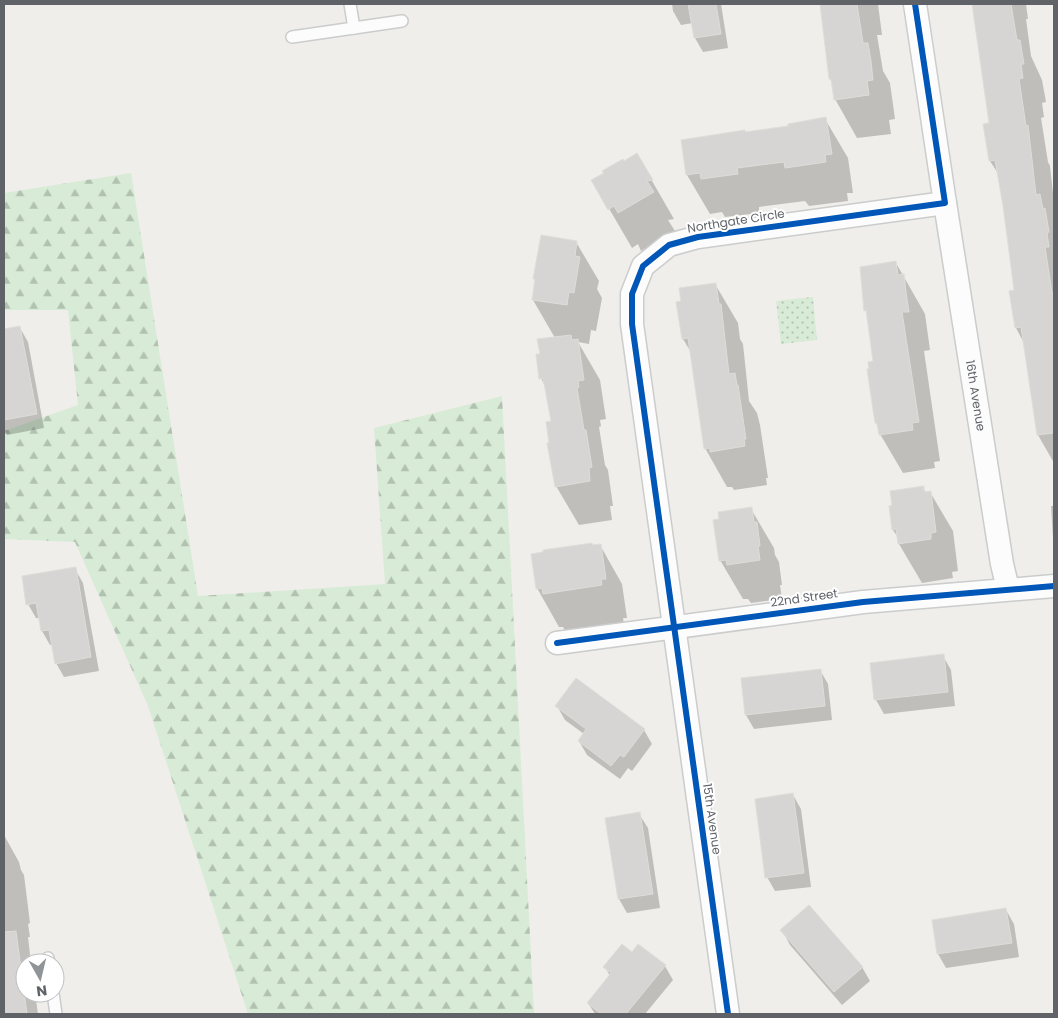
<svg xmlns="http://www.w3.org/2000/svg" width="1058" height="1018" font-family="Poppins,sans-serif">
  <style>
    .forest { fill: url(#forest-firs) }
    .park { fill: url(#park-dots) }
    .shadow { fill: #0003 }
    .building { fill: #d6d5d3; stroke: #deddd9 }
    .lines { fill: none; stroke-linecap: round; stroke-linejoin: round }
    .lane-casing { stroke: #cbcccc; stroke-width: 14 }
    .street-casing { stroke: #cbcccc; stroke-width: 25 }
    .lane { stroke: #fdfcfc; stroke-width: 11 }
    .street { stroke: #fdfcfc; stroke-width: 22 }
    .cycleway-casing { stroke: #fff; stroke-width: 9 }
    .cycleway { stroke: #0057b8; stroke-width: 6 }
    .labels { text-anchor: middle; stroke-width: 4; stroke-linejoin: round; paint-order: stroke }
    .street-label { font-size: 12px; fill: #5f6368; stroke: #fff }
  </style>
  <defs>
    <pattern id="forest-firs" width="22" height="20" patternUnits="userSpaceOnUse" patternTransform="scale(1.25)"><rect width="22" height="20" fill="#d8ebd6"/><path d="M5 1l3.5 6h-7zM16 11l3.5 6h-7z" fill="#b2c2b1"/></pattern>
    <pattern id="park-dots" width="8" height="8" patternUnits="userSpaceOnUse" patternTransform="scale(1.25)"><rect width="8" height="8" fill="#d8ebd6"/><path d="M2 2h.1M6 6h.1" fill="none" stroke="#b2c2b1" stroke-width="1.8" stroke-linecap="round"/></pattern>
  </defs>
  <rect width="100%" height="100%" fill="#efeeea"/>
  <path class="forest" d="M131,173L198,596L385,584L374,428L502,396L534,1014H248L148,706L75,542L4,539V431L78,405L68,310H4V193Z"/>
  <path class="park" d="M813,297L817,340L781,344L776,301Z"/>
  <g class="shadow">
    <path d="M672,4H721L728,48L703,52L695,38L693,23L681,25L673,11Z"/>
    <path d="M821,4H878L882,35H877L883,71L890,83L895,119L889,120L891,134L857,138L835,99L833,84L830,79Z"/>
    <path d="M972,4H1026L1028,19H1026L1031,56L1042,80L1046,102L1042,103L1044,117L1041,118L1048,162L1050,166L1054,203V463L1038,435L1024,343L1016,328L1015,291L999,175L990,161V124L974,7Z"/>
    <path d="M825,119L848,158L853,193H847L848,201L809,206L805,201L759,207V213L725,217L722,212L710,214L687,175L683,141L790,127Z"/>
    <path d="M637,155L674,219L668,220L675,231L641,251L638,244L632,248L593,181Z"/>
    <path d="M576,242L599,281L597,289L602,298L596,331L591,330L589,344L578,342L600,380L606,419L600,420L601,426L599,427L605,465L608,470L613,506H610L612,520L579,525L556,486L551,444L552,422L546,388L541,378V355L555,338L533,300L536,281L534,279Z"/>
    <path d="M896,263L925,314L930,350L924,351L940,461L934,462L935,468L903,473L880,434L876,422L870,370L875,362L868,315L866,310Z"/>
    <path d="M715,284L738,323L740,339L743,344L749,401L757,413L760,425L768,478H766L767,485L734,490L732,487H727L705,448L692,354L683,339L678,303Z"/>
    <path d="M20,328L28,342L44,428L7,435L4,429V331Z"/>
    <path d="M923,487L926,493L930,492L953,531L958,571L952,572L953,578L922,583L899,544V539L893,530Z"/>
    <path d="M1051,506H1054V540L1053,538Z"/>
    <path d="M751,509L774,548L775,555L779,562L782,585H780L782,599L751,603L748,599H743L720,560Z"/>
    <path d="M600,545L622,584L627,618H623L624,624L566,632L563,627H559L537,588Z"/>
    <path d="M75,569L83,583L99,671L64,677L56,663L53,644L50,645L42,631L39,618H36L28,604Z"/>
    <path d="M943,656L951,670L955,706L884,714L876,700L872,664Z"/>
    <path d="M820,670L828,684L832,720L754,729L746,715Z"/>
    <path d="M557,706L644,730L652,744L632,771L628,768L620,779L587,755L579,741L584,734L565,720Z"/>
    <path d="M793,795L801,809L811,887L775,891L767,877Z"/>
    <path d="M639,814L648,828L660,908L627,913L619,899L607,819Z"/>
    <path d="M4,835L19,862L21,870L24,875L30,923L28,924L30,937H28L31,963H25V993H35L38,1014H4Z"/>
    <path d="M1006,910L1014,924L1019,957L946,968L938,954Z"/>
    <path d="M782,930L862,967L870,981L842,1005L790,945Z"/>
    <path d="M632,954L665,966L673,980L645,1014H595L588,1003L610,976L605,967Z"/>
  </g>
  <g class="building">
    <path d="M688,4H716L721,34L694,38Z"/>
    <path d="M820,4H857L863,43H868L871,61L873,80L867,81L869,95L834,100L831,79H829Z"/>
    <path d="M972,4H1011L1017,40H1020L1024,64H1021L1023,78L1019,79L1026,126L1028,125L1036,195L1040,194L1043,209L1045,208L1049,232L1047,233L1049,247H1045L1052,293L1054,292V433L1037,435L1021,327L1015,328L1009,291L1014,290L1003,206L995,160L989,161L983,124L989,123Z"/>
    <path d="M826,117L832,154L825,155L826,162L785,168L784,162L737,168L738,174L701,179L700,173L686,175L681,140L745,130V132L788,126V124Z"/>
    <path d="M637,153L653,180L647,181L654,192L618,213L614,206L608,210L591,180L604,173L602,171L623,159L624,161Z"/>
    <path d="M541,235L577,241L575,256L580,257L574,293L569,292L567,305L532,300L535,279H533Z"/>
    <path d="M896,261L898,275L904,274L906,292L909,312H902L919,422L912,423L913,430L879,435L877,423H875L867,369H869L868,362L873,361L866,310L864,311L860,267Z"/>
    <path d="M716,283L719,304H721L729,374L735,373L737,385H738L746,439H744L745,446L710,452V448L704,449L688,338L682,339L676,302L681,301L679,288Z"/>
    <path d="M20,326L37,414L4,420V329Z"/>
    <path d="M571,335L572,340L578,339L584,380L578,381L579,387L577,388L584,430H586L592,467L589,468L590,481L555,487L547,443H549L546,422L551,421L543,378L539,379L536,354H540L537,339Z"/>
    <path d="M924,486V492L931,491L936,532L931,533V539L898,544L896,529L892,530L889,506L892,505L890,491Z"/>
    <path d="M752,507L754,522H757L760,546H758L760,560L727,565L726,560L719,561L713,520L719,519L718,512Z"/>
    <path d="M592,543L593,545L601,544L606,579H601L602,585L543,594L542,588L536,589L531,554L543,552V550Z"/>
    <path d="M76,567L91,657L55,664L49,630L41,631L36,603L26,605L22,576Z"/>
    <path d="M944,654L948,692L874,700L870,663Z"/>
    <path d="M821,669L825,706L745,715L741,678Z"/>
    <path d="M576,678L645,729L624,757L620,755L611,766L578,741L586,729L555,706Z"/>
    <path d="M793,793L804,873L765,878L755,799Z"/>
    <path d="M640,812L653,894L618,899L605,818Z"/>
    <path d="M809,905L863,967L834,992L780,930Z"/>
    <path d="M1006,908L1012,943L937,954L932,920Z"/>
    <path d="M16,931L27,1014H4V932Z"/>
    <path d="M622,944L632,952L638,944L666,965L626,1014H601L587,1003L611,973L603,967Z"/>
  </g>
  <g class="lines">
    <g class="lane-casing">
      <g id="lane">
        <path d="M354,28L402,21"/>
        <path d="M292,37L354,28L350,4"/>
        <path d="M48,958L49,963"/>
        <path d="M53,993L56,1014"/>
      </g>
    </g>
    <g class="street-casing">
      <g id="street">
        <path id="s1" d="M945,203L1002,564L1008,589"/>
        <path d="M557,643L863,602L1054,586"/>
        <path d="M728,1014L632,324V294L643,266L669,245L698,237L945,203L915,4"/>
      </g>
    </g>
    <use href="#lane" class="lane"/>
    <use href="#street" class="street"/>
    <g class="cycleway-casing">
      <g id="cycleway">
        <path d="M557,643L863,602L1054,586"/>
        <path d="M728,1014L632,324V294L643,266L669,245L698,237L945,203L915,4"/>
      </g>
    </g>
    <use href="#cycleway" class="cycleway"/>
  </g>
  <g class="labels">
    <g class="street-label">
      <text transform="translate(736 221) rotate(-9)" y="4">Northgate Circle</text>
      <text dy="4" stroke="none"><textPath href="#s1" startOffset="195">16th Avenue</textPath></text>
      <text transform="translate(804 598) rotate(-8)" y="4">22nd Street</text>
      <text transform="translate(712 819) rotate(82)" y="4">15th Avenue</text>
    </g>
  </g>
  <rect width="1058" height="1018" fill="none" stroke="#5f6368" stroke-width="10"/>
  <g transform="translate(40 978) rotate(172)"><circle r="24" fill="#ffffff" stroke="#bfc1c3"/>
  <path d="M0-4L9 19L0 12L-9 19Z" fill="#919496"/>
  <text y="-8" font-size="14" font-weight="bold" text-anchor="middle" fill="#5f6368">N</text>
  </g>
</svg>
